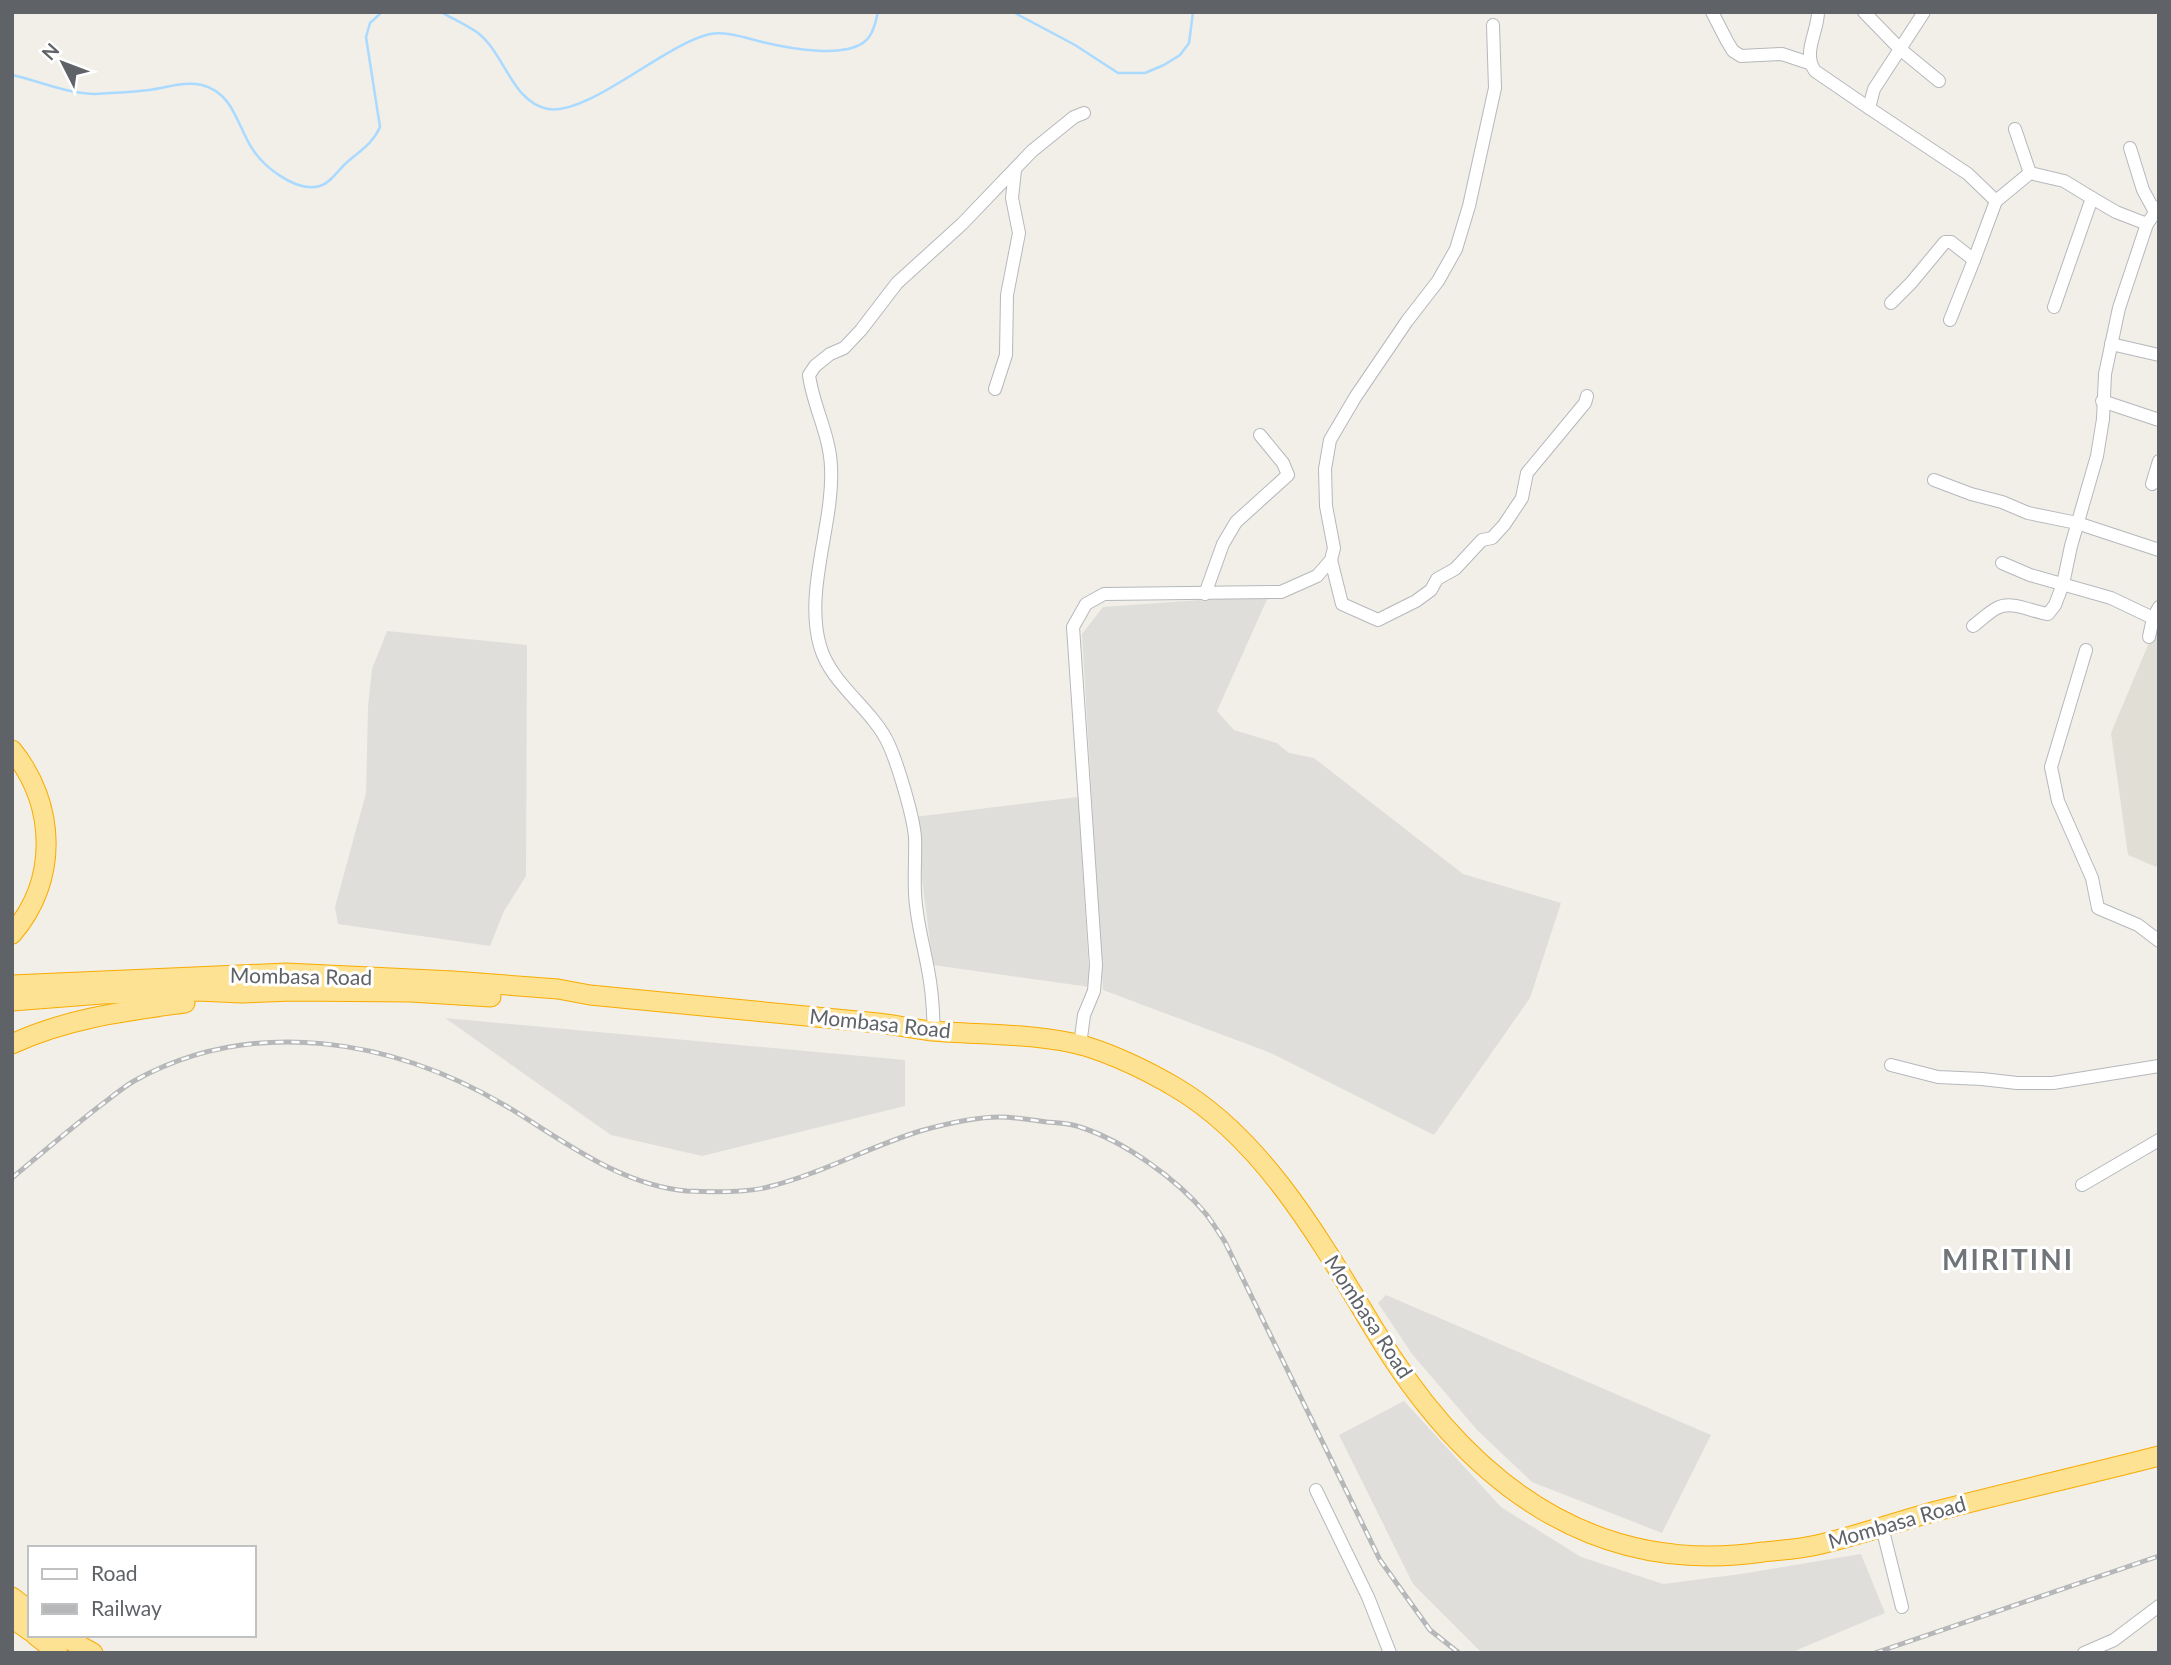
<svg xmlns="http://www.w3.org/2000/svg" width="2171" height="1665" font-family="Lato,sans-serif">
  <style>
    .industrial { fill: #e0deda }
    .education { fill: #e1ded6 }
    .lines { fill: none; stroke-linecap: round; stroke-linejoin: round }
    .stream { stroke: #aadaff; stroke-width: 2.5 }
    .minor-casing { stroke: #b5b8bc; stroke-width: 14 }
    .highway-casing { stroke: #f9ab00; stroke-width: 21 }
    .minor { stroke: #fff; stroke-width: 12 }
    .highway { stroke: #fde293; stroke-width: 19 }
    .rail-casing { stroke: #b6b7b8; stroke-width: 5 }
    .rail { stroke: #fff; stroke-width: 2.5; stroke-dasharray: 8; stroke-linecap: butt }
    .labels { text-anchor: middle; stroke-width: 6; stroke-linejoin: round; paint-order: stroke }
    .street-label { font-size: 21px; fill: #5f6368; stroke: #fff }
    .district-label { font-size: 28px; font-weight: bold; letter-spacing: 2px; fill: #70757a; stroke: #fff }
  </style>
  <rect width="100%" height="100%" fill="#f1efe8"/>
  <g class="industrial">
    <path d="M1269,595L1217,711L1234,730L1277,743L1289,753L1314,758L1463,874L1561,903L1530,998L1434,1135L1271,1053L1103,990L1082,634L1103,607Z"/>
    <path d="M387,631L527,645L526,876L504,911L490,946L338,924L335,907L366,793L368,707L372,669Z"/>
    <path d="M1078,797L1090,987L933,965L914,817Z"/>
    <path d="M445,1018L905,1060V1106L702,1156L611,1135Z"/>
    <path d="M1386,1295L1711,1435L1662,1533L1532,1482L1478,1431L1412,1354L1378,1303Z"/>
    <path d="M1404,1401L1501,1507L1581,1557L1663,1584L1741,1574L1861,1554L1885,1613L1790,1653H1482L1413,1584L1339,1435Z"/>
  </g>
  <path class="education" d="M2159,619V862L2156,867L2128,855L2111,733Z"/>
  <g class="lines">
    <g class="stream">
      <path d="M441,12C453,19 467,25 478,33C505,54 512,102 548,109C588,116 665,44 710,34C727,31 746,38 762,42C787,48 852,61 869,37C874,31 876,20 878,12"/>
      <path d="M1013,12L1075,45L1118,73H1145L1164,65L1180,55L1189,43L1193,12"/>
      <path d="M12,75C40,81 67,94 96,94C113,93 131,92 149,90C167,88 183,81 202,85C232,93 236,121 250,145C261,165 295,193 320,186C330,183 337,172 344,165C358,152 372,145 380,127L366,37L370,23L382,12"/>
    </g>
    <g class="minor-casing">
      <g id="minor">
        <path d="M1712,12L1727,41L1733,51L1741,56L1782,54L1809,63"/>
        <path d="M1818,12C1818,32 1802,53 1815,71L1869,108"/>
        <path d="M1864,12L1900,49L1874,89L1869,108L1968,174L1996,201L2030,173L2064,181L2092,198"/>
        <path d="M1924,12L1900,49L1939,81"/>
        <path d="M2015,129L2030,173"/>
        <path d="M2130,148L2143,190L2155,212"/>
        <path d="M1891,303L1911,283L1945,242H1951L1974,260L1996,201"/>
        <path d="M2054,307L2092,198L2116,212L2147,224"/>
        <path d="M1950,320L1974,260"/>
        <path d="M2111,344L2159,355"/>
        <path d="M995,389L1006,355L1007,295L1019,233L1012,198L1015,170"/>
        <path d="M2102,401L2159,420"/>
        <path d="M1934,480L1971,494L2002,502L2028,513L2077,523L2159,550"/>
        <path d="M2152,484L2159,461"/>
        <path d="M1331,560L1342,604L1378,620L1416,601L1431,590L1437,579L1455,569L1482,540L1492,538L1504,525L1522,498L1527,473L1585,403L1587,396"/>
        <path d="M2002,563L2030,575L2111,598L2153,618"/>
        <path d="M1205,594L1223,544L1236,522L1288,475L1283,463L1260,435"/>
        <path d="M1973,626C1981,620 1989,612 1997,608C2012,600 2032,612 2048,614L2055,605L2063,584L2071,546L2097,456L2103,419L2105,374L2119,308L2147,224L2159,207"/>
        <path d="M2149,637L2153,618L2159,607"/>
        <path d="M2086,650L2051,767L2058,801L2092,878L2098,908L2138,925L2159,941"/>
        <path d="M934,1031C933,1017 933,1003 931,989C928,961 919,934 916,905C913,883 916,859 915,837C913,815 898,765 889,745C874,710 831,685 820,646C804,590 834,524 831,467C830,435 813,406 809,375L815,366L830,354L844,348L861,330L897,283L962,224L1032,151L1074,117L1084,113"/>
        <path d="M1080,1045L1084,1015L1094,991L1096,965L1073,627L1086,604L1104,594L1281,592L1317,576L1331,560L1334,548L1326,506L1325,469L1330,440L1356,396L1407,321L1438,281L1456,249L1469,206L1495,88L1493,25"/>
        <path d="M1891,1065L1938,1077L1982,1079L2017,1083H2053L2159,1066"/>
        <path d="M2082,1185L2159,1140"/>
        <path d="M1316,1490L1368,1597L1390,1653"/>
        <path d="M1882,1527L1902,1607"/>
        <path d="M2084,1653L2114,1640L2159,1606"/>
      </g>
    </g>
    <g class="highway-casing">
      <g id="highway">
        <path d="M12,750C56,804 59,880 12,934"/>
        <path d="M12,985L286,973L453,981L558,989L590,995C686,1005 782,1013 878,1023C896,1025 914,1029 932,1031C981,1035 1037,1033 1085,1046C1117,1056 1146,1070 1175,1087C1264,1139 1322,1243 1374,1329C1461,1474 1585,1578 1763,1552C1781,1550 1800,1549 1817,1545C1861,1535 1904,1519 1948,1508C2018,1490 2089,1474 2159,1456"/>
        <path d="M12,1001L102,994L198,991L242,993L293,991L411,992L491,997"/>
        <path d="M12,1044C67,1018 127,1011 185,1003"/>
        <path d="M12,1597L30,1611"/>
        <path d="M12,1618L30,1631"/>
        <path d="M35,1635L58,1653"/>
        <path d="M61,1635L93,1653"/>
      </g>
    </g>
    <use href="#minor" class="minor"/>
    <use href="#highway" class="highway"/>
    <g class="rail-casing">
      <g id="rail">
        <path d="M12,1178C42,1153 71,1128 101,1105C112,1097 122,1088 134,1081C253,1015 393,1039 506,1106C563,1140 619,1185 687,1191C710,1192 746,1193 768,1187C820,1174 869,1147 920,1131C945,1124 974,1117 1000,1117C1015,1117 1031,1120 1047,1122C1058,1123 1069,1123 1080,1127C1124,1141 1177,1179 1206,1214C1213,1223 1219,1233 1225,1242L1380,1560L1430,1630L1459,1653"/>
        <path d="M1875,1653L2159,1556"/>
      </g>
    </g>
    <use href="#rail" class="rail"/>
  </g>
  <g class="labels">
    <g class="street-label">
      <text transform="translate(301 977) rotate(1)" y="7">Mombasa Road</text>
      <text transform="translate(880 1024) rotate(6)" y="7">Mombasa Road</text>
      <text transform="translate(1368 1317) rotate(57)" y="7">Mombasa Road</text>
      <text transform="translate(1897 1523) rotate(-16)" y="7">Mombasa Road</text>
    </g>
    <g class="district-label">
      <text x="2008" y="1270">MIRITINI</text>
    </g>
  </g>
  <rect width="2171" height="1665" fill="none" stroke="#5f6368" stroke-width="28"/>
  <rect x="28" y="1546" width="228" height="91" fill="#ffffff" stroke="#bfc1c3" stroke-width="2"/>
  <rect x="42" y="1569" width="35" height="10" fill="#ffffff" stroke="#bfc1c3" stroke-width="2"/>
  <text x="91" y="1581" font-size="21" fill="#5f6368">Road</text>
  <rect x="42" y="1604" width="35" height="10" fill="#b6b7b8" stroke="#bfc1c3" stroke-width="2"/>
  <text x="91" y="1616" font-size="21" fill="#5f6368">Railway</text>
  <g transform="translate(63 63) rotate(312)" stroke="#ffffff" stroke-width="5" paint-order="stroke">
  <path d="M0-5L12 26L0 18L-12 26Z" fill="#5f6368"/>
  <text y="-10" font-size="19" font-weight="bold" text-anchor="middle" fill="#5f6368">N</text>
  </g>
</svg>
